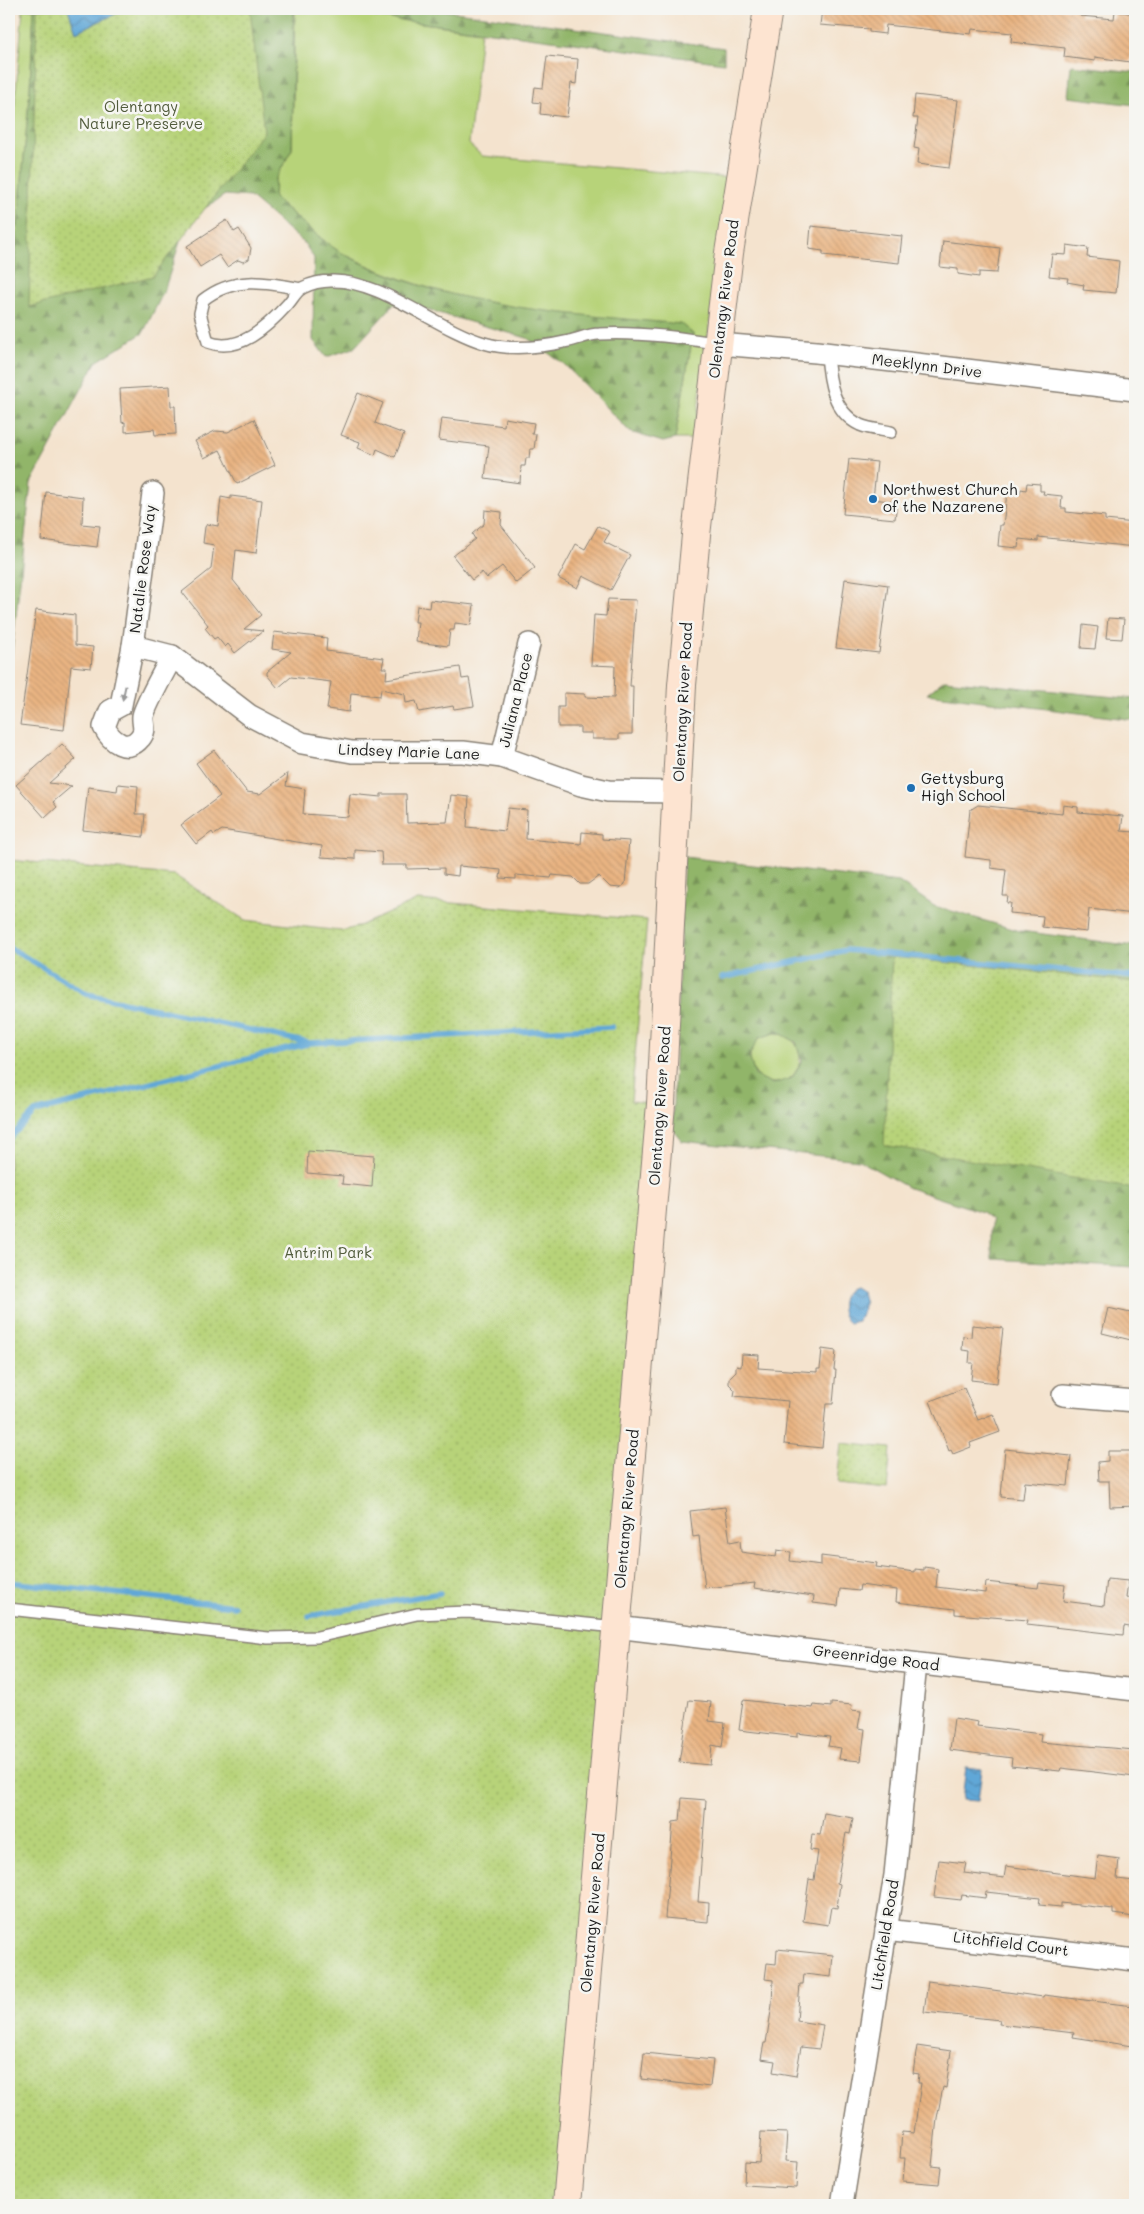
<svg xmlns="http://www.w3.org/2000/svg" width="1144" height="2214" font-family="Mali,sans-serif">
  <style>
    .grass { fill: #b7d379; stroke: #6a784a }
    .forest { fill: url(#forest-firs); stroke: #566842; fill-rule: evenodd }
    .park { fill: url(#park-dots); stroke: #6a784a }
    .water { fill: url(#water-waves); stroke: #3e627a }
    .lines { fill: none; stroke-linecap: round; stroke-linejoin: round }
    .stream { stroke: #61a7d7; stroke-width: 5.5 }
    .building { fill: url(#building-back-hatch) }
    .service-casing { stroke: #888075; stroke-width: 14 }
    .minor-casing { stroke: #888075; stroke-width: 24 }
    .secondary-casing { stroke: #888075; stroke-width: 30 }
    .service { stroke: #fff; stroke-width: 11 }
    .minor { stroke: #fff; stroke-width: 21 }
    .secondary { stroke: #fde4d1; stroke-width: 28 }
    .oneway { fill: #999 }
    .poi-dot { fill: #1f6fb2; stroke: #f6f6f2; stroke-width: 2 }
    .labels { text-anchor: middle; stroke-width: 5; stroke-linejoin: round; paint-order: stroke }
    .park-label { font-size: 15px; fill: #525c3d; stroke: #f6f6f2 }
    .street-label { font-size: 15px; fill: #1c1c1c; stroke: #f6f6f2 }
    .poi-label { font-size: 15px; fill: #1c1c1c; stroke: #f6f6f2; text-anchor: start }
  </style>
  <defs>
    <pattern id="forest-firs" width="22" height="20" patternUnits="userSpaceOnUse" patternTransform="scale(1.25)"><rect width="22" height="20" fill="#91b569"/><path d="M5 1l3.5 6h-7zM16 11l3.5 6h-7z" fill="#769256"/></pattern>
    <pattern id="park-dots" width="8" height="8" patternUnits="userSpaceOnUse" patternTransform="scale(1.25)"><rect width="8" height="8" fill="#b7d379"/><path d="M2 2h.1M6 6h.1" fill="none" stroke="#9db568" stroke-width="1.8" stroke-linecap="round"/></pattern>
    <pattern id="water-waves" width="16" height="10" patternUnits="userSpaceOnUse" patternTransform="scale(1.25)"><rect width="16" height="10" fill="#61a7d7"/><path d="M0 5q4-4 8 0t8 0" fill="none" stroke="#4f87ae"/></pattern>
    <pattern id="building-back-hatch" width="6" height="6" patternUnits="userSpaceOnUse" patternTransform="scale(1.25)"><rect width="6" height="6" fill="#e9b482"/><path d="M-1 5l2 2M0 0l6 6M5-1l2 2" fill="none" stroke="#c79a70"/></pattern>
  </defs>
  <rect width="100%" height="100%" fill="#f6f6f2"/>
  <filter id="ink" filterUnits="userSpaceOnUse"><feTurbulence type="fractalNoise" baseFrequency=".02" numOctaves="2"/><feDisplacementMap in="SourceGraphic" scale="10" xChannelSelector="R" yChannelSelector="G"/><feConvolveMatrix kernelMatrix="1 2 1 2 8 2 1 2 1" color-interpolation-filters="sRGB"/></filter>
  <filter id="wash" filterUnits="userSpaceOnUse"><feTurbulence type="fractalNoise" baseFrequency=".0096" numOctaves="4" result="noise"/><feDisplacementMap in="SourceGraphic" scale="20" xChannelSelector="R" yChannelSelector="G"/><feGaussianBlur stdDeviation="1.12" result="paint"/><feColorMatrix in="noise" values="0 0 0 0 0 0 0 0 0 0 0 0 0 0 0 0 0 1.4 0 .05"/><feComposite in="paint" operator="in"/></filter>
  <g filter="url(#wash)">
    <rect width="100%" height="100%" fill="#f4e3ce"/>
    <g class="grass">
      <path d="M23,9H34L30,89L9,328V173Z"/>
      <path d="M303,9H318L481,31L469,144L482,156L729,178L694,439H675L693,334C576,317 449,309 342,253C322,242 293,213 274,198L275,180L292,149L295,11Z"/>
      <circle cx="775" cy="1058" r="25"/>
    </g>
    <g class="forest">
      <path d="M34,9H303L294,11L292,149L275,180L274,198C293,213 322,242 342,253C446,309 566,313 681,324L693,334L675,439L663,442L630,432L564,364L527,338L410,305L394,304L354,348L326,357L313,340L314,258L304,243L250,197L225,195L187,220L164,291L143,333L96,362L31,483L9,678V328L30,89Z"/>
      <path d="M318,9H433L724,48V63Z"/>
      <path d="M1071,65L1135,72V105L1068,97Z"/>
      <path d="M944,680L1135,699V720L927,694Z"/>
      <path d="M684,857L899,882L934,906L1020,931L1135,946V1267L992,1259V1220L982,1212L909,1188L859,1160L682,1141L672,1128ZM778,1032L796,1042L802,1061L792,1078L773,1084L755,1075L749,1056L759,1038Z"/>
    </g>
    <g class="park">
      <path d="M37,9H250L264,132L153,276L29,307Z"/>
      <path d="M9,860L174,875L245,920L341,931L357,927L418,900L647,920L631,1101L661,1104L567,2205H9Z"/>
      <path d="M892,957L1135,982V1189L884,1145Z"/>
      <path d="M841,1443L891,1448L887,1489L837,1484Z"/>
    </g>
    <g class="water">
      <path d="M68,9H127L76,32Z"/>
      <path d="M854,1287L862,1292L865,1304L858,1321L849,1323C838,1314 839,1291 854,1287Z"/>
      <path d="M966,1767L982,1769L978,1801L962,1800Z"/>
    </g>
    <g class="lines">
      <g class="stream">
        <path d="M9,947L87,994L309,1043L612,1027"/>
        <path d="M722,978L846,950L1135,977"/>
        <path d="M9,1139L35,1112L307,1044"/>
        <path d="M9,1582L234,1606"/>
        <path d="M309,1616L440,1593"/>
      </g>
    </g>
    <g id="blocks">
      <g class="building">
        <path d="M822,9H1081L1080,16L1114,19L1115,11L1135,14V20L1130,62L1095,57V61L1064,57L1065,48L1011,42L1012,33L972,29L971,34L886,25L885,34L869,32V29L820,25Z"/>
        <path d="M547,56L578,59L576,84L571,83L567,117L540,114L541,103L533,102L535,87L543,88Z"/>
        <path d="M915,95L958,100L949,168L917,164L919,149L914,148L918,118H913Z"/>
        <path d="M227,220L234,232L239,229L251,248L249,259L243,262L238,260L227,267L219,255L200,267L187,246Z"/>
        <path d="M811,226L902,236L899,263L823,255V251L809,249Z"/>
        <path d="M943,241L1000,248L997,273L979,272V277L958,274V269L940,267Z"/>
        <path d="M1067,245L1088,248L1087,257L1119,261L1116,293L1083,290L1084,285L1067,282L1068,278L1049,276L1052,254L1066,255Z"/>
        <path d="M170,386L171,406H175L176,434L155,435L154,429L125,432V422L122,423L120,389Z"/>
        <path d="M358,393L383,403L375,423L404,434L395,457L377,449L375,455L358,448L360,442L341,435Z"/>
        <path d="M442,418L504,426L505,418L534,423L532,434H536L534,449H530L529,458H526L525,466H521L520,483L485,478L489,446L439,440Z"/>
        <path d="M254,419L275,465L237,484L220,450L204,458L195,441L215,431L228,432Z"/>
        <path d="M849,459L877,462L873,499L897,502L895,519L843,514Z"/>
        <path d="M1027,483L1040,484V491H1044L1043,494L1062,496L1061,508H1066V512L1105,516V520L1135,523V547L1038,537V541L1019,539L1018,548L998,546L1000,525H1003L1007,493L1020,494L1021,489L1026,490Z"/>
        <path d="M46,492L83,497L82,524L100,526L97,547L41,540Z"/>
        <path d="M231,496L262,500L256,553L236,550L233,580L261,615L244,629L263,631L235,653L228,644L225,647L217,637L214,639L205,628L208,625L182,592L211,569L214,545L203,543L205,527L207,524L218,526L221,497L231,499Z"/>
        <path d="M485,510L502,512L501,525L535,568L516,583L502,566L487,578L482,572L472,580L453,556L475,539L472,534L484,524Z"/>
        <path d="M598,526L610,532L604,542L630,555L611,590L583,576L577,588L558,578L576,544L585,549Z"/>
        <path d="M845,579L888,585L879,653L836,648Z"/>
        <path d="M608,599L636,600L630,686H633L632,734H619V739H592V733H580V727H558V707H564V693L585,694V697L614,698L615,666L591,665L594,615L606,616Z"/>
        <path d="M430,600L474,605L471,625L455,623L454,630H450L448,646L416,642L418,622H415L417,606L429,608Z"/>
        <path d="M36,610L75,615V645L93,647L91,668L71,666L64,730L20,725Z"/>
        <path d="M1108,618L1124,619L1122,639L1106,638Z"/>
        <path d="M1083,625L1098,627L1095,649L1081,648Z"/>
        <path d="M274,632L327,638L326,651L384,658L382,668H387L386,679L460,667L462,679L469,678L474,706L454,709L453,706L419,712L416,701L406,703L405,694L381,689L380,696L351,693L349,712L327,709L331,682L291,677L278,688L267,675V672L291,652L272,649Z"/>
        <path d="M62,744L76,759L49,783L72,786L53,802L57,807L45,818L16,785Z"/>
        <path d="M214,750L247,792L260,794L288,773L286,786L305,789L303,814L348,817L350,794L381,797V794H406L407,823L447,822L451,795L469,797L467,827L505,831L508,808L527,810L526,839L581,844L582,832L602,834V839L629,841L625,884L620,888L610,887L599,876L588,884H580L573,877L552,875L551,878L516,875V879L500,878L501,870L459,866L458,876L444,874V868L407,869V865H382L381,852L355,850V859L321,857L322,846L222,830L214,835L212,832L196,844L181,825L220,796L196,763Z"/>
        <path d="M118,784L138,786L136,814H145L143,837L83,830L88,787L117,791Z"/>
        <path d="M978,805L1062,814L1063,805L1078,807V812L1123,816L1121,831L1135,832V914L1089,909L1087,932L1042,927L1043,916L1010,913L1011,903H1007L1008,896H1003L1006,870L991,868V860L965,857L970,810Z"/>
        <path d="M308,1151L374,1156L372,1187L342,1184L343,1176L307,1173Z"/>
        <path d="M1108,1308L1135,1314V1341L1102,1333Z"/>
        <path d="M972,1325L1003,1328L997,1383L971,1380L973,1363H969L970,1351L962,1350L963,1336L971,1337Z"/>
        <path d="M822,1349L836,1351L834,1370H836L833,1404H826L822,1448L784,1444L788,1401L734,1396L735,1390L729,1384V1378L736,1371V1366L741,1367L742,1354L759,1355L758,1368L817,1372V1369H820Z"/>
        <path d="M964,1388L978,1420L993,1414L1000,1432L970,1443L971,1447L953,1454L951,1450L949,1451L930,1401Z"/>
        <path d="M1005,1449L1071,1456L1068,1486L1025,1482L1023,1499L1001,1497Z"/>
        <path d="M1108,1451H1132L1133,1468H1135V1506L1110,1507L1109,1481H1099L1098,1462L1108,1461Z"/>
        <path d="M725,1507L730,1542L740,1540L741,1552L776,1557L777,1550L791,1552L790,1561L821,1565V1556L877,1563L876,1567L915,1572V1569L924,1570V1567L938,1569L936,1587L985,1593L986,1582L1038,1588L1039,1582L1065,1585L1063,1601L1104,1606L1107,1579L1128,1581L1126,1598L1135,1599V1628L1124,1626L1123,1635L1027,1624L1028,1620L955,1614V1609L896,1602L897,1590L860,1585L859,1591L840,1589L838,1606L813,1603L814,1596L754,1588L755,1583L705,1588L699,1536L693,1537L690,1511Z"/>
        <path d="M689,1700L711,1702L709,1721L725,1723L722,1747L712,1745L710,1765L679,1762Z"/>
        <path d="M743,1700L813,1708L814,1705L831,1707V1703L852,1705L851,1710L861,1711L858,1728L865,1729L861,1761L839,1759L841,1748L828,1746L830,1737L797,1733V1737L739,1730Z"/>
        <path d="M954,1718L978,1722L977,1726L1041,1734L1040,1742L1135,1750V1777L1061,1768L1060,1771L1011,1766L1012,1758L950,1750Z"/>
        <path d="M682,1798L706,1800L698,1902L709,1903L708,1922L665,1918L673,1822L680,1821Z"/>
        <path d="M824,1813L853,1818L850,1834L846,1833L837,1883L840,1884L837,1908L831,1907L828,1925L803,1921L809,1879L814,1880L818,1851L810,1850L812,1834L820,1835Z"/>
        <path d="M1098,1856L1119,1859L1117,1879L1135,1881L1134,1917L1113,1914V1909L1061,1903V1907L1039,1905L1040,1898L986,1892L985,1898L962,1895L961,1900L934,1897L939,1860L966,1863L964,1873L1004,1878L1006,1866L1095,1878Z"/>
        <path d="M777,1949L833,1955L831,1977L804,1974L803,1984H800L797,2021L823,2025L819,2049L801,2047L796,2076L773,2072L775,2061L761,2059L764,2043H766L772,2005L773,1980L765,1979L767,1963L776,1964Z"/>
        <path d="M928,1981L1043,1997L1044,1995L1133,2006L1132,2012L1135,2013V2019L1132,2046L1073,2037L1074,2033L999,2024L1000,2020L924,2012Z"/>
        <path d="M917,2046L951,2051L946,2088L943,2087L937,2118L932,2166L941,2167L939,2184L903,2181L905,2158H900L902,2132L914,2133L921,2083H918L919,2074L913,2073Z"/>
        <path d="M644,2053L713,2060L710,2087L641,2079Z"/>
        <path d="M761,2132L787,2133L785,2161L798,2162L796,2188L744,2185L745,2162L759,2163Z"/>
      </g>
    </g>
  </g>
  <g filter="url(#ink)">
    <use href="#blocks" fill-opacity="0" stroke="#888075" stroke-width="1"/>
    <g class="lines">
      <g class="service-casing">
        <g id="service">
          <path d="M301,289C265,282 233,276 203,300L200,313L208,342C239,354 267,327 287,305C292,300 296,291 302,288C312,283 321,281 331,281C380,279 435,328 484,343C510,351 543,347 569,341C579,339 589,334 599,334C639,332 679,337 719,344"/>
          <path d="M827,354C829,381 833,412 860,425C869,429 882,430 891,432"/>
          <path d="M9,1609L268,1638L317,1637L417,1614L468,1612L616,1627"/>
        </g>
      </g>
      <g class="minor-casing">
        <g id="minor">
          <path d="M719,344L816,352L1135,390"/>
          <path d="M153,493L133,646L121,705L110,711L104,727C111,741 127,754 140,738C147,730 142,724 143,716C146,703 166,669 172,656"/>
          <path d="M133,646L172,656L249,715L302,743L352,752H463L502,757L581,785L608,791L678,792"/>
          <path d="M502,757L529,644"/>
          <path d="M1063,1395L1135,1401"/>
          <path d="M616,1627L1135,1690"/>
          <path d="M886,1930L1135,1960"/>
          <path d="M842,2205L895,1875L916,1664"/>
        </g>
      </g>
      <g class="secondary-casing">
        <path id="secondary" d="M567,2205L661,1104L682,685L696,535L729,253L768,9"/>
      </g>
      <use href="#service" class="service"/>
      <use href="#minor" class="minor"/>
      <use href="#secondary" class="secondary"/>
    </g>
    <defs><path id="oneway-solid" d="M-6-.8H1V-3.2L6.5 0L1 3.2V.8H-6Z" transform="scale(1.25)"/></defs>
    <use class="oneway" href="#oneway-solid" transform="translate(124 693) rotate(102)"/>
  </g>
  <g class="poi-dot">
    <circle cx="873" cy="499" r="5"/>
    <circle cx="911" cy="788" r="5"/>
  </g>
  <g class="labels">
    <g class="park-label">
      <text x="141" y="112">Olentangy<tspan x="141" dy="17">Nature Preserve</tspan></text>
      <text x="328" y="1258">Antrim Park</text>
    </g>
    <g class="street-label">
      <text transform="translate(724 299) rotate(-83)" y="5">Olentangy River Road</text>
      <text transform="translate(927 366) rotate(7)" y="5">Meeklynn Drive</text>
      <text transform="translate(143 569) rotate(-83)" y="5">Natalie Rose Way</text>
      <text transform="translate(516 700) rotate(-76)" y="5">Juliana Place</text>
      <text transform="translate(683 702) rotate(-87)" y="5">Olentangy River Road</text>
      <text transform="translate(409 752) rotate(2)" y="5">Lindsey Marie Lane</text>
      <text transform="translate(660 1106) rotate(-86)" y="5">Olentangy River Road</text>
      <text transform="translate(627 1509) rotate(-85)" y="5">Olentangy River Road</text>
      <text transform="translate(876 1658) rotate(7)" y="5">Greenridge Road</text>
      <text transform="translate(593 1913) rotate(-85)" y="5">Olentangy River Road</text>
      <text transform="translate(885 1935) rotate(-81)" y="5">Litchfield Road</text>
      <text transform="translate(1011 1944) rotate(7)" y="5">Litchfield Court</text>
    </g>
    <g class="poi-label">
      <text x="883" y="495">Northwest Church<tspan x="883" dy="17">of the Nazarene</tspan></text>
      <text x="921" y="784">Gettysburg<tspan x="921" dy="17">High School</tspan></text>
    </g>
  </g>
  <rect width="1144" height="2214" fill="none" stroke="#f6f6f2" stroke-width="30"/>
</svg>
